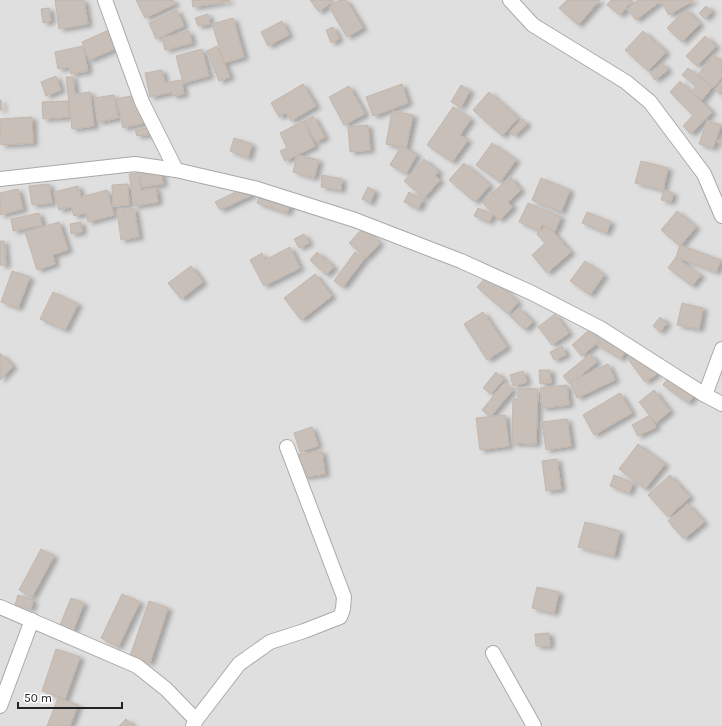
<svg xmlns="http://www.w3.org/2000/svg" width="722" height="726" font-family="Karla,sans-serif">
  <style>
    .residential { fill: #e0dfdf }
    .building { fill: #c7bfb8; stroke: #c4b6ab; filter: url(#shadow) }
    .lines { fill: none; stroke-linecap: round; stroke-linejoin: round }
    .minor-casing { stroke: #a9a9a9; stroke-width: 16 }
    .minor { stroke: #fff; stroke-width: 14 }
  </style>
  <defs>
    <filter id="shadow"><feDropShadow dx="4.5" dy="2.5" stdDeviation="2" flood-color="#0004"/></filter>
  </defs>
  <rect width="100%" height="100%" fill="#f2efe9"/>
  <rect class="residential" x="0" y="0" width="722" height="726"/>
  <g class="building">
    <path d="M55,0H84L88,24L59,29Z"/>
    <path d="M136,0H173L175,4L145,18Z"/>
    <path d="M192,0H230V1L193,7Z"/>
    <path d="M310,0H334L319,12Z"/>
    <path d="M340,0H346L363,28L347,37L329,7Z"/>
    <path d="M567,0H600L578,25L559,8Z"/>
    <path d="M611,0H633L620,15L607,5Z"/>
    <path d="M638,0H662L636,20L627,9Z"/>
    <path d="M662,0H694L669,15L661,1Z"/>
    <path d="M706,6L712,11L705,19L699,13Z"/>
    <path d="M49,8L51,21L43,23L41,9Z"/>
    <path d="M686,9L700,24L682,42L667,28Z"/>
    <path d="M177,10L184,26L156,39L149,23Z"/>
    <path d="M208,14L210,24L198,26L195,18Z"/>
    <path d="M233,18L244,57L224,63L212,24Z"/>
    <path d="M282,21L289,35L268,46L261,32Z"/>
    <path d="M333,27L339,39L331,43L326,30Z"/>
    <path d="M111,29L119,47L89,60L82,42Z"/>
    <path d="M189,31L192,43L165,50L162,38Z"/>
    <path d="M643,31L666,52L648,71L625,50Z"/>
    <path d="M705,36L716,46L697,66L686,56Z"/>
    <path d="M83,46L88,71L71,74L69,67L58,69L55,52Z"/>
    <path d="M217,46L230,77L219,81L207,51Z"/>
    <path d="M202,49L209,76L183,83L176,56Z"/>
    <path d="M713,55L722,61V77L714,87L698,75Z"/>
    <path d="M662,63L668,70L655,80L650,73Z"/>
    <path d="M688,68L712,87L702,100L691,92L696,86L682,75Z"/>
    <path d="M162,70L165,83L181,80L184,94L173,96L172,92L150,97L145,73Z"/>
    <path d="M56,76L61,90L46,96L41,82Z"/>
    <path d="M66,77H73L75,94L90,92L94,126L72,129Z"/>
    <path d="M722,80V95L715,90Z"/>
    <path d="M680,81L712,112L691,134L683,126L693,115L670,92Z"/>
    <path d="M303,84L316,106L291,121L286,113L279,117L271,103Z"/>
    <path d="M402,84L408,103L373,116L366,97Z"/>
    <path d="M461,85L470,91L461,107L451,102Z"/>
    <path d="M349,86L365,114L344,125L329,97Z"/>
    <path d="M489,92L518,118L502,136L473,110Z"/>
    <path d="M141,94L148,122L123,128L116,99Z"/>
    <path d="M114,95L118,118L98,122L94,98Z"/>
    <path d="M0,100H1L2,110H0Z"/>
    <path d="M68,101L69,117L43,119L42,102Z"/>
    <path d="M453,107L471,119L460,135L468,140L452,162L427,145Z"/>
    <path d="M392,111L413,115L406,148L386,144Z"/>
    <path d="M313,116L325,137L316,142L304,121Z"/>
    <path d="M32,117L33,143L1,145L0,119Z"/>
    <path d="M523,119L527,124L514,136L510,131Z"/>
    <path d="M707,120L721,125L713,148L699,144Z"/>
    <path d="M303,121L315,146L285,161L280,151L287,148L280,133Z"/>
    <path d="M368,125L370,150L350,152L348,127Z"/>
    <path d="M152,127L153,134L137,136L135,130Z"/>
    <path d="M722,136V145L717,142Z"/>
    <path d="M234,138L252,144L248,158L230,151Z"/>
    <path d="M492,143L516,160L500,182L476,165Z"/>
    <path d="M401,146L417,154L406,174L390,165Z"/>
    <path d="M297,155L319,160L314,178L293,172Z"/>
    <path d="M424,159L439,172L435,176L440,180L424,198L404,181Z"/>
    <path d="M641,161L668,168L663,190L635,183Z"/>
    <path d="M464,163L490,185L475,202L449,180Z"/>
    <path d="M160,164L163,184L142,187L139,167Z"/>
    <path d="M138,173L141,190L156,188L158,202L134,206L129,174Z"/>
    <path d="M322,175L342,179L341,190L321,187Z"/>
    <path d="M510,177L521,190L508,202L513,207L499,220L482,202Z"/>
    <path d="M541,178L570,190L561,212L532,200Z"/>
    <path d="M49,184L52,203L32,205L29,186Z"/>
    <path d="M128,184L129,205L113,206L112,185Z"/>
    <path d="M78,186L81,197L107,190L114,215L88,222L86,213L74,216L71,207L59,210L54,192Z"/>
    <path d="M248,186L252,195L220,210L215,202Z"/>
    <path d="M368,187L375,191L370,203L362,199Z"/>
    <path d="M18,189L23,209L0,215V193Z"/>
    <path d="M262,189L292,200L287,213L257,203Z"/>
    <path d="M664,190L673,193L671,202L661,200Z"/>
    <path d="M409,192L423,200L418,209L404,202Z"/>
    <path d="M528,203L561,217L555,231L542,225L539,231L519,222Z"/>
    <path d="M134,208L139,237L121,240L117,211Z"/>
    <path d="M478,208L493,214L489,222L474,216Z"/>
    <path d="M677,211L696,227L680,246L661,230Z"/>
    <path d="M587,212L611,222L606,233L582,223Z"/>
    <path d="M39,213L42,225L13,231L11,219Z"/>
    <path d="M59,222L68,250L53,255L55,264L37,270L25,232Z"/>
    <path d="M81,222L82,232L71,234L70,224Z"/>
    <path d="M547,225L571,252L547,273L532,255L545,243L537,234Z"/>
    <path d="M363,228L380,243L366,258L349,243Z"/>
    <path d="M304,234L309,243L299,248L294,239Z"/>
    <path d="M0,241H4L6,265H0Z"/>
    <path d="M680,245L721,260L716,272L676,257Z"/>
    <path d="M290,247L300,268L264,286L250,260L262,253L265,260Z"/>
    <path d="M317,252L334,267L326,275L310,260Z"/>
    <path d="M355,252L365,258L343,287L334,281Z"/>
    <path d="M676,257L694,271V270L701,275L692,286L668,268Z"/>
    <path d="M585,261L604,275L590,295L570,281Z"/>
    <path d="M191,266L203,282L181,299L168,283Z"/>
    <path d="M12,271L30,277L18,308L1,302Z"/>
    <path d="M315,274L332,296L301,320L284,298Z"/>
    <path d="M488,275L518,302L508,314L477,287Z"/>
    <path d="M53,292L78,304L65,330L40,319Z"/>
    <path d="M682,303L703,308L699,329L677,325Z"/>
    <path d="M519,308L533,322L525,330L510,316Z"/>
    <path d="M483,312L507,347L487,360L464,324Z"/>
    <path d="M555,314L569,333L552,345L538,327Z"/>
    <path d="M660,317L667,323L660,332L653,326Z"/>
    <path d="M589,330L599,341L582,356L572,345Z"/>
    <path d="M606,331L629,345L621,359L597,345Z"/>
    <path d="M562,346L566,355L554,360L550,352Z"/>
    <path d="M639,350L657,374L645,382L628,359Z"/>
    <path d="M0,353L13,366L0,380Z"/>
    <path d="M590,354L597,362L570,384L563,376Z"/>
    <path d="M608,364L615,380L577,398L570,382Z"/>
    <path d="M539,370H550L551,383L540,384Z"/>
    <path d="M523,371L527,382L513,386L510,375Z"/>
    <path d="M496,372L504,379L491,394L483,388Z"/>
    <path d="M671,374L696,393L688,403L663,385Z"/>
    <path d="M504,383L513,390L490,417L482,410Z"/>
    <path d="M567,385L569,405L542,408L540,388Z"/>
    <path d="M518,388L538,389L536,444L512,443L513,399H518Z"/>
    <path d="M654,390L670,411L656,423L639,402Z"/>
    <path d="M620,393L632,413L594,435L583,415Z"/>
    <path d="M505,415L509,446L480,450L476,418Z"/>
    <path d="M650,415L656,427L638,436L632,425Z"/>
    <path d="M567,419L571,446L546,450L542,422Z"/>
    <path d="M312,427L318,446L300,452L294,433Z"/>
    <path d="M638,444L665,464L645,489L619,469Z"/>
    <path d="M322,451L325,474L303,477L299,454Z"/>
    <path d="M557,459L561,489L546,491L542,461Z"/>
    <path d="M614,475L633,483L629,493L610,486Z"/>
    <path d="M670,475L690,497L668,517L648,495Z"/>
    <path d="M688,504L704,522L684,539L668,521Z"/>
    <path d="M585,522L620,531L614,556L578,547Z"/>
    <path d="M41,549L54,556L32,597L19,590Z"/>
    <path d="M537,587L559,592L554,613L532,608Z"/>
    <path d="M122,594L140,602L118,647L101,638Z"/>
    <path d="M18,595L33,600L31,609L15,605Z"/>
    <path d="M71,598L84,603L73,631L60,625Z"/>
    <path d="M149,601L168,608L150,663L130,656Z"/>
    <path d="M549,633L550,646H536L535,634Z"/>
    <path d="M56,649L80,657L65,699L42,691Z"/>
    <path d="M58,698L78,705L70,726H47Z"/>
    <path d="M126,719L134,726H119Z"/>
  </g>
  <g class="lines">
    <g class="minor-casing">
      <g id="minor">
        <path d="M105,0L142,102L176,170"/>
        <path d="M510,0L533,25L626,82L650,102L704,174L722,216"/>
        <path d="M0,179L135,164L176,170L254,188L355,220L461,261L532,293L600,328L705,395L722,404"/>
        <path d="M705,395L722,349"/>
        <path d="M0,607L137,666L166,689L196,720"/>
        <path d="M493,653L534,726"/>
        <path d="M0,706L32,620"/>
        <path d="M193,726L196,720L239,664L270,642L304,631L340,617L343,609L344,597L287,447"/>
      </g>
    </g>
    <use href="#minor" class="minor"/>
  </g>
  <path d="M18 702v6h104v-6" fill="none" stroke="#222222" stroke-width="2"/>
  <text x="24" y="702" font-size="12" fill="#222222" stroke="#ffffff" stroke-width="3" paint-order="stroke">50 m</text>
</svg>
